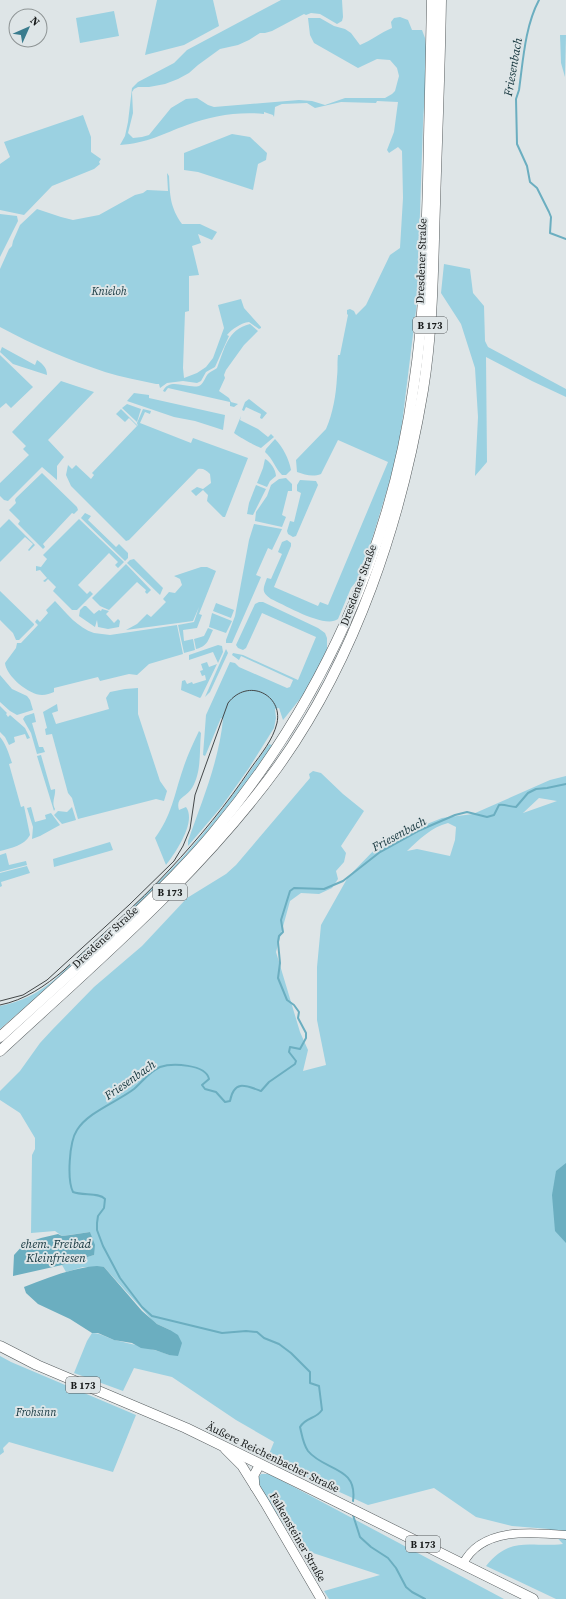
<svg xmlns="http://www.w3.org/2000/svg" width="566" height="1599" font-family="'Source Serif 4',serif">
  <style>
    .green { fill: #9bd1e1; fill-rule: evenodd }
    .water { fill: #6baec0 }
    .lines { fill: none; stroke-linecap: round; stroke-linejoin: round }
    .stream { stroke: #6baec0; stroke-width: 2 }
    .tertiary-casing { stroke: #565c5e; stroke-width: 9 }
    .secondary-casing { stroke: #565c5e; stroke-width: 10 }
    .primary-casing { stroke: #565c5e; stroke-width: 11 }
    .tertiary { stroke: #fff; stroke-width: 8 }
    .secondary { stroke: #fff; stroke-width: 9 }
    .primary { stroke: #fff; stroke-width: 10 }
    .tram { stroke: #444849; stroke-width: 1 }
    .labels { text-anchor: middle; stroke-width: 4; stroke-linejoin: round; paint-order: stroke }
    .shield { fill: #dee5e7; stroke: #535758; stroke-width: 1 }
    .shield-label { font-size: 10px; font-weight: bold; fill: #171a1a }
    .street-label { font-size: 11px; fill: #171a1a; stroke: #dee5e7 }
    .park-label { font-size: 11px; font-style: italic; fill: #11333b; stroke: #dee5e7 }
    .water-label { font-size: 12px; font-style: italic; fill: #12333b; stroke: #dee5e7 }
  </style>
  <rect width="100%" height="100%" fill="#dee5e7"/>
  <g class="green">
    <path d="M157,0H213L219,26L184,45L145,55Z"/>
    <path d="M281,0H342L343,17L342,21L337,24L320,14L311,13L306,15L304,14L272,31L265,33H260L249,40L238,45L220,49L198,65L189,73L178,79L165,84L149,87H138L134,89L132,92L133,113L128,133L133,138L142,137L149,135L171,108L186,99L197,98L208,105L214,107L299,100L312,101L325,105L345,98H385L392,94L395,91L399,76L397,68L390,60L377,59L358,68L314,43L310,35L308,18H320L334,26L345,29L351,33L360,45C372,40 380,33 392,28L391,22L394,18L400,17L408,20L412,30H422L425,38L427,59L423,123L417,302L400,440L395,464L369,549L359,578L351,588L338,619C325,629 285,605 271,599C261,592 263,589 267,578L271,579L282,554L278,552L282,542L287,540L291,543V546L274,587L318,606L320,602L328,605L388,462L338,440L321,474C313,477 305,475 297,472L296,460L326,429C333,413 336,395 337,377C338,369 337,363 338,355H340L348,315L347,314V310L350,309L354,311L356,315L366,305L390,255L400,248L403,198L402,151L398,147L389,153L387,150L394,132L398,102L377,101L376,103L341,102L315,108L307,103L282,104L275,107L274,117L273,115L264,112V114C239,111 210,116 187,125C162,134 148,143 120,145L125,136L128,122L132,88L138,82L174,63L187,50Z"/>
    <path d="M114,11L119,36L80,43L76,18Z"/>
    <path d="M560,35H566L565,77L561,63Z"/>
    <path d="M83,115L91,137V152L101,159L99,162L100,164L94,169L52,186L24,215L0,210V164L10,157L4,142Z"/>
    <path d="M232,134L250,137L267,153L266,160L258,164L253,190L198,172L184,170V153Z"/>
    <path d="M167,173L169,176C170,196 170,207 182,224H200L217,232L212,240L198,234L201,243L192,246L199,275L189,276V311L185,312L183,368L184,378L197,373L206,367L213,358L224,328L218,305L241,299L244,308L261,327V328L259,329L249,322C241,323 232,329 227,335L229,336L215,367L206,372L201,381L197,383L183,381L167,383L160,388L159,384H156C139,380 121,377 105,372C69,360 33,345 0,327V269L9,249L12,246L13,241L20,225L37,209L61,217L73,220L99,215L135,195L143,193L147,190L168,191Z"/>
    <path d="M0,214L17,216L18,221L0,257Z"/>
    <path d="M444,264L470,269L473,293L484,306L485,341L488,347L566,389V397L532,381L486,357L487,462L475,476L478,417L475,368L461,324L441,293Z"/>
    <path d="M250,324L258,331L244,345L226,370L224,375L225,378L219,391L229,398L231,402L238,404L234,407L230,406V402L168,388L165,392L163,391C170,377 187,389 199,386C204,384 205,376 209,373C211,371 215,370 217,368C225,348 227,330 250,324Z"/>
    <path d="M2,347L35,365L37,360C43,364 47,368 47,375L13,364L0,352Z"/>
    <path d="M0,355L33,387L11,408L6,403L0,408Z"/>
    <path d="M61,381L94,392L48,440L64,457L57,466V480L42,467L8,501L4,500L0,496V483L29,455L23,449L26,446L12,432Z"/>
    <path d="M134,393L149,395V398L225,415L223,430L195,421L174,417L127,401Z"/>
    <path d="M249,399L267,413L262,419L260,418L261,414L246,407L244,411L242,410L245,402Z"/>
    <path d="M127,404L141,409L137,422L122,408Z"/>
    <path d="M121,409L138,426L137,423L143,409L151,411L150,414L145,412L140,423L191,443L193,438L248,458L225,517H223L207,501L208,495L203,490L196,496L191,491L197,487L203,489L211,483L210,474C206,470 203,468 198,469L129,540L126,541L71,486L66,475L68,465L72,469L76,465L91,479L94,475L92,473L137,426L129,418L125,422L116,414Z"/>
    <path d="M241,416L240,420L258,429L268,437L271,434L274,437L261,448C257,447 236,435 234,433Z"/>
    <path d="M275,439C283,447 289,459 291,470L286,475H282C275,468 273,459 265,452L266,449Z"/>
    <path d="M265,459C270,461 276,470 276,476L270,481L267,487L257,483L263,468Z"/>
    <path d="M42,473L77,507L78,510L74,514L72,513L43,544L45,547L43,549L18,524L20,521L9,510L16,503L15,500L16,498Z"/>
    <path d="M286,478L292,484V491H288L282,515L286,517L282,527L255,521L256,512L267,496L271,485L279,479Z"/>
    <path d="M300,480L316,481L318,485L296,536L293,537L288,534L287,531L290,521L294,522L301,493L297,491V485Z"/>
    <path d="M256,485L266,489L253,515L247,514L249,503Z"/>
    <path d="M85,513L91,516L88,520L116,547L119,544L128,553V558L125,561L81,518Z"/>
    <path d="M9,519L35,545L29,551L28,550L33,544L25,537L0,562V528Z"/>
    <path d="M79,519L124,562L118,568L115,565L118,562L109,553L78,585L87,594L90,591L93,594L77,610H72L53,591L56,587L48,579L45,582L43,581L47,578L40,570L36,571V566L41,567L47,559L43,555Z"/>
    <path d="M254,524L282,529L272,550L268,548L256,575L261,577L232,643H226V640L235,616L249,540Z"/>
    <path d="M134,559L163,588L160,595L127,563L130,560Z"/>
    <path d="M126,564L151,590L147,594L145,592L146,590L137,582L109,610L100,606L92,598Z"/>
    <path d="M201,567H207L216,571L199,614L202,615L197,628L183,630L184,641L193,639L195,650L184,653L178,625L194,622L199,607L193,621L126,630L137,624L147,614L151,617L166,602L163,599L169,592L175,593L182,585L180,579L174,576Z"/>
    <path d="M0,591L34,624V625L19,640H16L13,633L0,620Z"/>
    <path d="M55,601C66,613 78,628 94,633C99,634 105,634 110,635L177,625L183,654L149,664L137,675L129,674L100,681L98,677L54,688V692C51,693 46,695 42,695C29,695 6,676 5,663L16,648L17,643H21L38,625L35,622L37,619L40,622L48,613L46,610Z"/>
    <path d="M259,602H263L318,628L325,633L327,638V649L308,689L283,720L279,708L275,709L276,718L274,728L249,768L222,806L188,846V841C202,801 219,761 223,719L221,718L206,754L205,756L203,755L206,715L230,662L235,663L239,667L287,688L290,687L293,680L241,656L239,660L232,655L233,653L243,655L298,680L316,637L262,613L246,648L243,650L238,648L236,645L255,604Z"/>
    <path d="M216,603L234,610L231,618L213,611Z"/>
    <path d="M84,606H86L94,614L99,610L101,611L102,609L109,611L106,614L114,623L118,619L120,621L119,627L108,629L98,627L97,620L95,627L79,616L80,610Z"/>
    <path d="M212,613L232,621L226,633L209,627Z"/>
    <path d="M208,628L213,630C208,640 208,646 196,649L194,639L204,636Z"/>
    <path d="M218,645L222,646L223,652L218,663L213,652L189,660V655Z"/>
    <path d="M226,649L228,653L210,692L205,697Z"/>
    <path d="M207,662L209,667L217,664L201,697L200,698L181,690L182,681L185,680L187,684L192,682L193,684L206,680L205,675L202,676L200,671L203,670L201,664Z"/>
    <path d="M0,675L12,689L27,696L30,700L33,710L17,715L10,711L0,702Z"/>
    <path d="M138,688V714L160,781L167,791L164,801L156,799L78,819L72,798L68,793L52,734L46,735L45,729L47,728L43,712L57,704L58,711L52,713L56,724L109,709L106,698L110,692L125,689Z"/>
    <path d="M0,706L7,713L6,714L8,717L10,715L25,728L30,738L27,739L25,734L14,737L15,742L9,745L5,737L0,732Z"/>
    <path d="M34,713L36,722L32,723L39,747H43L45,752L37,754L31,733L23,719L25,716Z"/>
    <path d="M282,730C273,752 255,771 241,790C229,805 219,821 206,836C143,906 71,967 0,1029V1006C21,1002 38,993 54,980C96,940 140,902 180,860C213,824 241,784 269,744L272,745Z"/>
    <path d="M199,731L201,733C199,752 202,771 192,788C187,797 175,797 179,810L186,807C197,822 175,853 166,865L155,838C172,815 174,795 183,769C187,756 193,744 199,731Z"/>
    <path d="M0,737C6,744 9,754 12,763L9,764L21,807L24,806L30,835C24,846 11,848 0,851Z"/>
    <path d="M41,755L51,790L55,789C56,796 51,802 55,809L54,811L37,756Z"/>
    <path d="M313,771L321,773L343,794L364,811L341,846L346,853L344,862L336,871L338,879L332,888L319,894L301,893L290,901L276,952L300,1032L308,1050L303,1071L326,1065L317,1020V967L321,925L348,877L380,844L391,836L404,839L422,826L442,818L473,814L550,780L566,776V1599H556L486,1566C511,1535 530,1548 563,1544L549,1529L512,1526L476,1517L434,1488L368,1505L267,1459L274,1442L236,1420L172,1377L134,1368L123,1391L74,1373L87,1341L92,1333C101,1333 107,1338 115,1340C134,1345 152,1348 169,1355L170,1330L157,1324L152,1320L104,1267H83L66,1272L62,1265L94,1255L90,1232L62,1236L55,1231L31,1233L32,1155L35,1149V1138L20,1113L0,1100V1091L20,1071L40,1043L52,1030L94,987L142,946L187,898L226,874L236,865L310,778L309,774ZM539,798L557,801L523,813ZM448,823L456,827L455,840L450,856L417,849L407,851C419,840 431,827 448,823Z"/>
    <path d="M31,807L35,822L46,819L45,815L51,813L60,825L40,836L32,839L33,827L27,808Z"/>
    <path d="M72,807L76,820L62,824L54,815L58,811L67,812Z"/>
    <path d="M110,842L113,850L54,867L53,859Z"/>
    <path d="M6,853L9,865L26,861L27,865L0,872V855Z"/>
    <path d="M27,866L30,873L1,882L2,886L0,887V873Z"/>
    <path d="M0,1356L11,1362L136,1415L113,1472L9,1442L3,1448L4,1452L0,1455Z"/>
    <path d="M261,1474H268L277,1478L504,1599H329L324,1591L380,1575L310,1552L288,1531L258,1484V1478Z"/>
  </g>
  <g class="water">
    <path d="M566,1163V1243L555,1231L552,1195L556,1171Z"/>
    <path d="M90,1232L95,1245L94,1255L62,1265L13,1276L14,1255L24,1244L41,1238L58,1234L62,1236L70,1235Z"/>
    <path d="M97,1266L104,1267L142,1311L157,1324L170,1330L178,1335L182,1343L178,1356L169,1355L155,1350L141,1348L132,1343L114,1340L98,1333H92L70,1319L38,1304L26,1293L24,1287C48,1278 71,1268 97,1266Z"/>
  </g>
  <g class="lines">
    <g class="stream">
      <path d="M539,0C525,26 523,61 519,90L516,99L517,144L527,166L530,182L537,188L549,212L551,217L550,233L566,239"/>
      <path d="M353,1501C358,1466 324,1471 308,1451C303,1444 302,1435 300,1427C307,1416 315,1420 322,1410L319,1386L310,1383V1372L291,1353L279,1344L264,1338L257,1332L246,1331L222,1333L152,1316L142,1307L120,1278L103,1246L97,1230V1223L98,1216L104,1208L105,1199C99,1192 83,1196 73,1192C67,1180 69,1142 77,1130C88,1112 117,1102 134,1089C142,1082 150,1071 160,1067C172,1063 206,1064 209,1079L202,1085L205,1089L216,1092L225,1102L230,1101C234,1080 245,1085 261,1091L269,1082L295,1064L296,1061L289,1052L290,1047L300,1049L306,1038V1033L298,1018L299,1012L294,1005L287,1000L278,978L280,963L278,942L279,936L283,932L281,920L290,891L294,888L324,889L343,881L380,852L418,831L455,815L467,812L487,817L494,815L499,805C505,804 510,807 516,807L528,793L536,789L547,788L566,784"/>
      <path d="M353,1515L360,1537L371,1547L388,1558L396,1568L406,1587L412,1592L425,1599"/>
    </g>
    <g class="tertiary-casing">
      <path id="tertiary" d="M463,1564C481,1527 532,1532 566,1535"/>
    </g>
    <g class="secondary-casing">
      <g id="secondary">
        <path d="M225,1449L242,1466L265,1503L321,1599"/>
        <path d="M255,1487L254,1475L260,1464"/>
      </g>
    </g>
    <g class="primary-casing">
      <g id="primary">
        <path d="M0,1037C41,1000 82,963 123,926C154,896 186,866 214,832C320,705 392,549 414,384C424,318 426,251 428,183C429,122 431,61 432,0"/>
        <path d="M0,1051C97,961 199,875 277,768C356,658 401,522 423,390C433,329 433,266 435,204C437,136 440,68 441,0"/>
        <path d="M0,1346L37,1365L186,1428L303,1485L533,1599"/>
      </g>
    </g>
    <use href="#tertiary" class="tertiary"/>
    <use href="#secondary" class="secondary"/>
    <use href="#primary" class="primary"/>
    <path class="tram" d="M0,1001L23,995L47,980L129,905L174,861L183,846L190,829L195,795L228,703C248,677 283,695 277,723C273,740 261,754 251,768C227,804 199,838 170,869C137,905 99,937 64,970C45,986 25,1000 0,1005"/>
  </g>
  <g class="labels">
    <g class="shield">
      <rect x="413" y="317" width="34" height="16" rx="3"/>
      <rect x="153" y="884" width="34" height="16" rx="3"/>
      <rect x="66" y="1377" width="34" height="16" rx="3"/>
      <rect x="406" y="1536" width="34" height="16" rx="3"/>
    </g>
    <g class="shield-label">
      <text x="430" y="329">B 173</text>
      <text x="170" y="896">B 173</text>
      <text x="83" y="1389">B 173</text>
      <text x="423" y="1548">B 173</text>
    </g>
    <g class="street-label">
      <text transform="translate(421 261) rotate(-88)" y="4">Dresdener Straße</text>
      <text transform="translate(358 585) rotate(-70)" y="4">Dresdener Straße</text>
      <text transform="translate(105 937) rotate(-43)" y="4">Dresdener Straße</text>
      <text transform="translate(273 1457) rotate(26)" y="4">Äußere Reichenbacher Straße</text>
      <text transform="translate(298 1537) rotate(60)" y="4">Falkensteiner Straße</text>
    </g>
    <g class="park-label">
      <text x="109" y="295">Knieloh</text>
      <text x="36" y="1416">Frohsinn</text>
    </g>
    <g class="water-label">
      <text transform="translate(513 67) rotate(-80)" y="4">Friesenbach</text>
      <text transform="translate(399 834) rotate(-28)" y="4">Friesenbach</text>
      <text transform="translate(130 1080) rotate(-35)" y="4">Friesenbach</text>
      <text x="56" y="1248">ehem. Freibad<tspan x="56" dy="14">Kleinfriesen</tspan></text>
    </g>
  </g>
  <g transform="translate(28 28) rotate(45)"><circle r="19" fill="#dee5e7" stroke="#8e9495"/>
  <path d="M0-3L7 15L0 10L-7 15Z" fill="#3a7c8e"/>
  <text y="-6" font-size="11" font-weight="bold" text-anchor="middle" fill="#171a1a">N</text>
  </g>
</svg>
